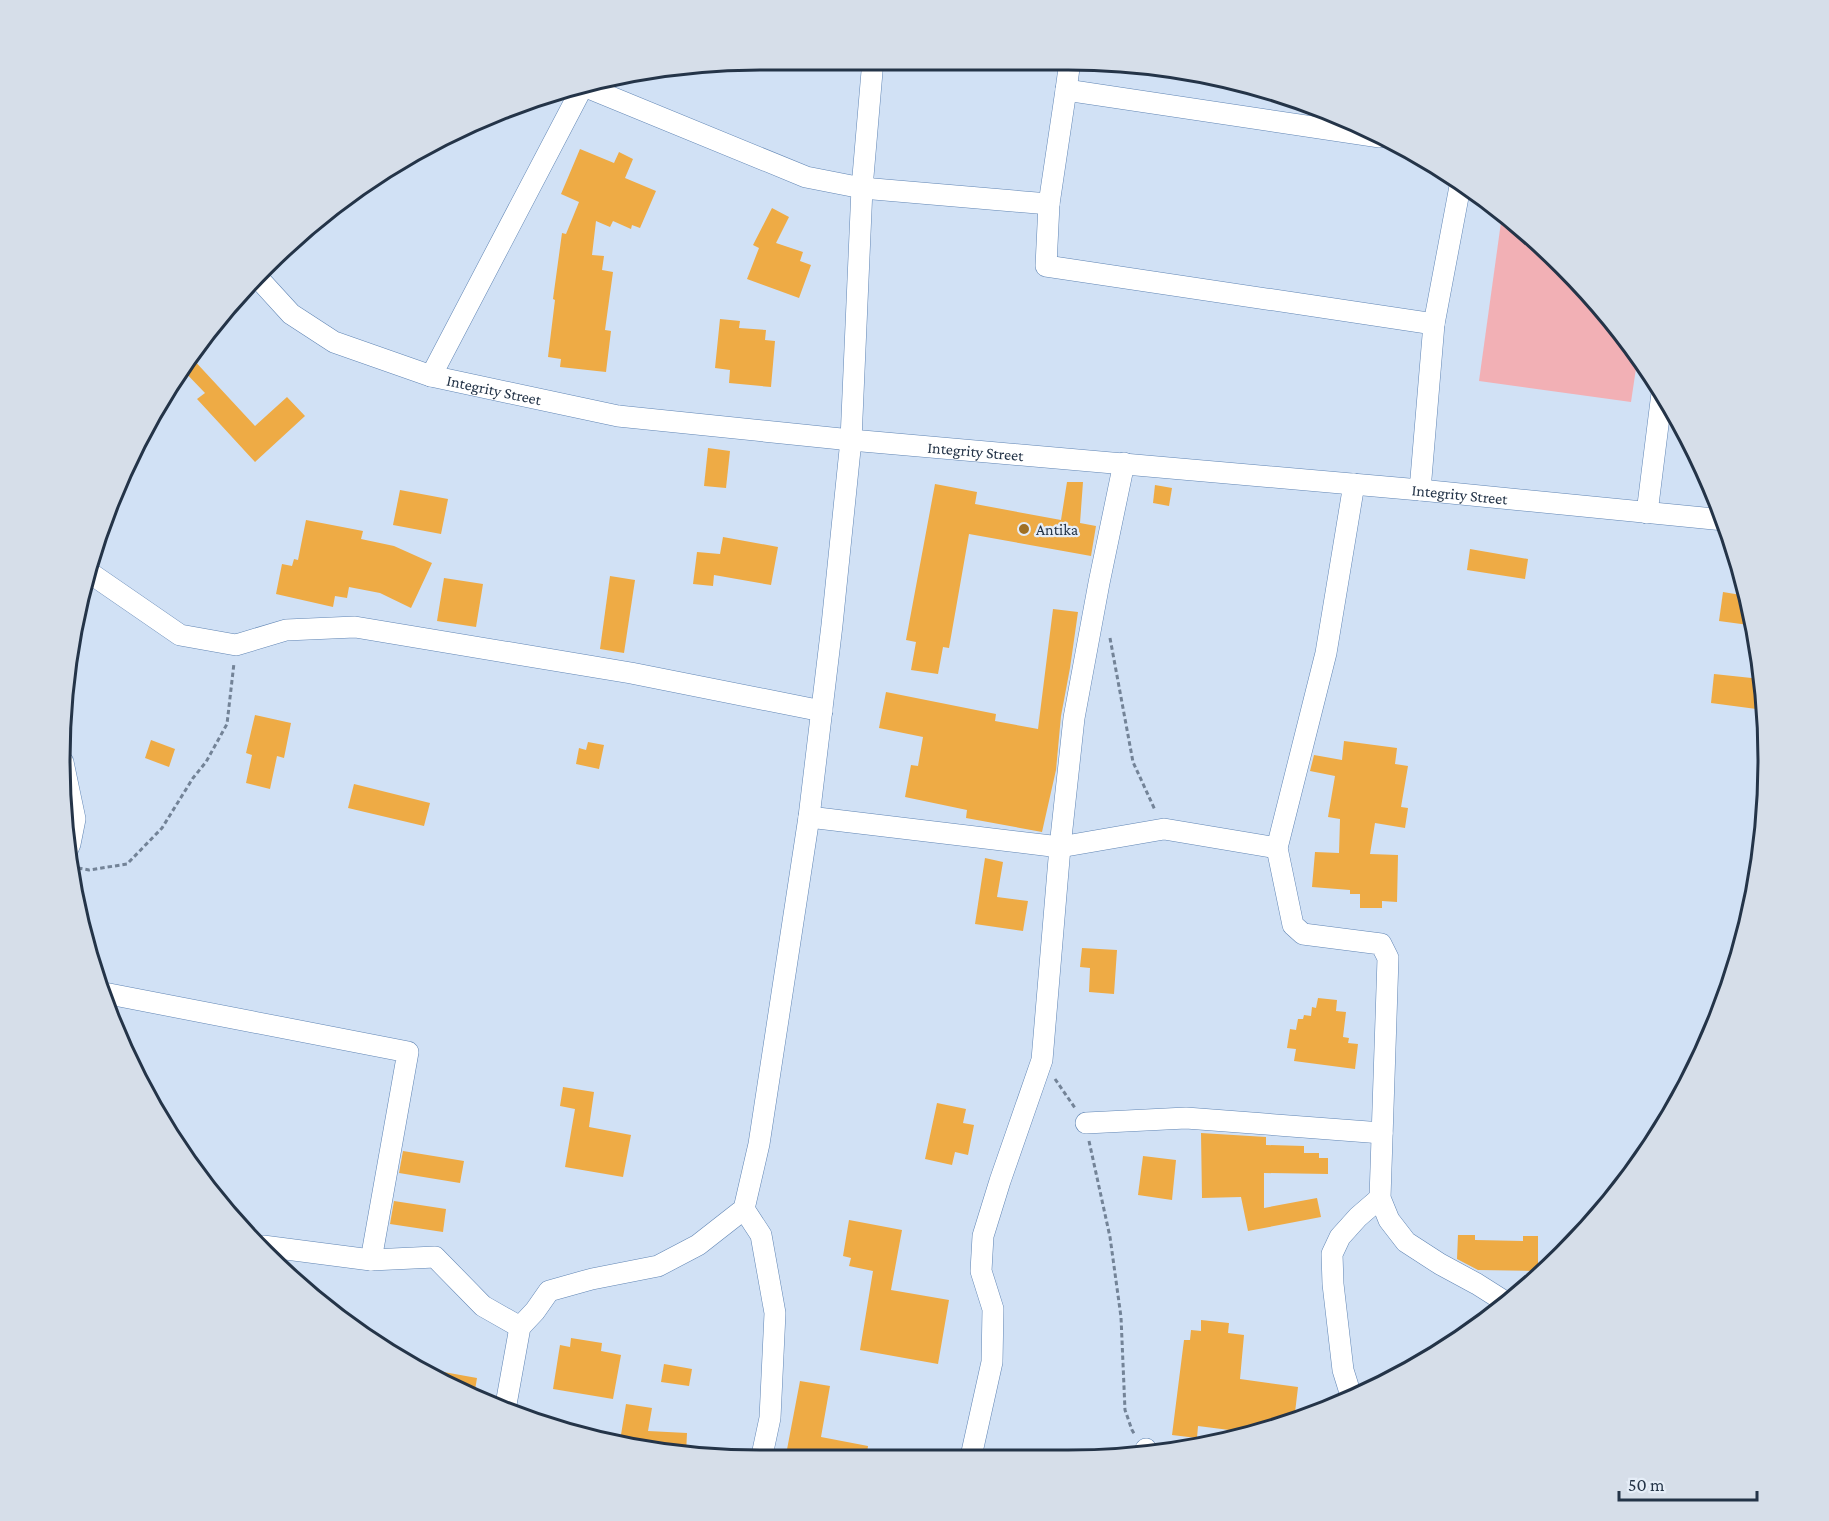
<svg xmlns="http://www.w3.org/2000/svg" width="1829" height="1521" font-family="'Crimson Pro',serif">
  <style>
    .green { fill: #f2b0b5 }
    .building { fill: #eeab45 }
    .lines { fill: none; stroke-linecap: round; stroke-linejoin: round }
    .street-casing { stroke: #6085b4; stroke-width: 22 }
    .path { stroke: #738397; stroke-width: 3; stroke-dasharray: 4.5 3; stroke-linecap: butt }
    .street { stroke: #fff; stroke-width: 21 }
    .poi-dot { fill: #a07024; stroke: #e5edf7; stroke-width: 2 }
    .labels { text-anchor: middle; stroke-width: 4.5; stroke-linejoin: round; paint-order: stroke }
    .street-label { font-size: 16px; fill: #243448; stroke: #e5edf7 }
    .poi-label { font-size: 16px; fill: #243448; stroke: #e5edf7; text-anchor: start }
    .rim { fill: none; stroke: #243448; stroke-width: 3 }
  </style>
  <rect width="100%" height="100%" fill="#d1e1f5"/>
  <path class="green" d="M1502,215L1564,265L1638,355L1631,402L1479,381Z"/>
  <g class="building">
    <path d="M580,149L614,163L619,152L633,159L625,178L656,191L640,228L632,225L631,229L613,221L610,227L596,221L592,255L604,256L602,270L613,272L605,330L611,331L606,372L560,367L561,359L548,357L555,300L553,299L562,233L566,234L579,202L561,194Z"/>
    <path d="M772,208L789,217L776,243L803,252L800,261L811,265L799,298L747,279L759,248L753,245Z"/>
    <path d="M720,319L740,321L739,328L766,330L765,340L775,341L771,387L729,383L730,370L715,368Z"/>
    <path d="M191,357L255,426L287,397L305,416L255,462L197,399L205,393L181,368Z"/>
    <path d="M708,448L730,451L726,488L704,486Z"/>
    <path d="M1067,482H1083L1080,523L1096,526L1091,556L969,534L949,648L943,647L938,674L911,670L916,642L906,640L935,484L977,492L975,504L1061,520Z"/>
    <path d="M1155,485L1172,488L1169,506L1153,503Z"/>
    <path d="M400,490L448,499L441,534L393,525Z"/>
    <path d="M306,520L363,531L361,539L394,546L432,563L411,608L380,593L349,587L347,598L335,596L333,607L276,594L282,564L292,566L294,559L298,560Z"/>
    <path d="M723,537L778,547L771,585L714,575L713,586L693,584L697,552L720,554Z"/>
    <path d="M1470,549L1528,559L1525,579L1467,570Z"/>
    <path d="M610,576L635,580L624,653L600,649Z"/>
    <path d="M444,578L483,584L476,627L437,621Z"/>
    <path d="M1723,592L1747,596L1756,626L1719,621Z"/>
    <path d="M1053,609L1078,612L1070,668L1061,716L1056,770L1042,832L966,818L967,810L905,797L911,765L918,766L923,737L879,728L886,692L996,714L995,721L1038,729Z"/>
    <path d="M1714,674L1761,679L1764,710L1711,703Z"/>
    <path d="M255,715L291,723L284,758L277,756L270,789L246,783L252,755L246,753Z"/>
    <path d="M151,740L175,749L169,767L145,758Z"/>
    <path d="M1344,741L1397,748L1395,764L1408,766L1401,807L1408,808L1405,828L1375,823L1370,854L1398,855L1397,902L1382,901V908H1360V894H1350V890L1312,887L1315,852L1339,853L1340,819L1328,817L1335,776L1310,771L1314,755L1342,760Z"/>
    <path d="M588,742L604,745L599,769L576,764L579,748L586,750Z"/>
    <path d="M354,784L430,803L424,826L348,808Z"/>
    <path d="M985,858L1003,862L997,897L1028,901L1023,931L975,924Z"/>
    <path d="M1082,948L1117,950L1114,994L1089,992L1090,968L1080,967Z"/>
    <path d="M1318,998L1337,1000L1336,1011L1346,1012L1343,1037L1349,1038L1348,1043L1358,1044L1355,1069L1294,1061L1296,1049L1287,1048L1290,1029L1296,1030L1298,1019H1303L1304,1015L1311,1016L1312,1007L1316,1008Z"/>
    <path d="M563,1087L594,1092L589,1127L631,1135L623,1177L565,1167L575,1109L560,1106Z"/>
    <path d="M937,1103L966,1109L963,1123L974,1125L968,1155L955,1152L952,1165L925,1159Z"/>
    <path d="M1201,1133L1266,1137V1145L1304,1146V1153H1319V1158H1328V1174L1264,1173V1208L1317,1198L1321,1217L1248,1231L1241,1197L1202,1198Z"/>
    <path d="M403,1151L464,1161L460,1183L399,1173Z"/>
    <path d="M1143,1156L1176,1160L1172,1200L1138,1195Z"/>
    <path d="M394,1201L446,1209L443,1232L390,1224Z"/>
    <path d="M849,1220L902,1230L891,1290L949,1300L938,1364L860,1350L873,1271L849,1266L851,1258L843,1256Z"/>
    <path d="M1458,1235H1475V1240L1523,1241V1236H1538V1271L1478,1270L1457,1259Z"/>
    <path d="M1201,1320L1229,1323L1228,1333L1244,1335L1240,1379L1298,1387L1294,1421L1253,1433L1198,1426L1197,1438L1172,1435L1184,1340H1190L1191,1330L1201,1331Z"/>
    <path d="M571,1338L602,1343L601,1351L621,1355L613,1399L553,1389L560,1345L570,1347Z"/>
    <path d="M664,1364L692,1369L689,1386L661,1382Z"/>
    <path d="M427,1369L477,1378L474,1396L425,1374Z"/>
    <path d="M800,1381L830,1386L821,1437L868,1446L866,1460H785Z"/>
    <path d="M626,1404L652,1408L648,1431L687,1433L686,1454L620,1441Z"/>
  </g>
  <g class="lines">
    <g class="street-casing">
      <g id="street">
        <path d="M579,84L806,177L862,188L1049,204"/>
        <path d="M1066,90L1070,61"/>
        <path d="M1380,137L1066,90L1049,204L1046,266L1434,324"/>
        <path id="s1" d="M259,279L291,314L334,342L431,376L618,416L851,440L1420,490L1724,520"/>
        <path d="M431,376L583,86"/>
        <path d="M1354,484L1326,653L1277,848L1293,925L1303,934L1381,944L1388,958L1380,1198L1389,1220L1406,1242L1440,1264L1477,1284L1507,1303"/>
        <path d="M1420,490L1434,324L1461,181"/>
        <path d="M1647,513L1662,393"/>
        <path d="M90,573L180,635L236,645L286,630L355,627L631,673L822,711"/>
        <path d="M63,762L75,819L70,844L66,853"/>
        <path d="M809,817L1060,847L1164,829L1277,848"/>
        <path d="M104,993L408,1052L371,1260"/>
        <path d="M1086,1123L1186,1118L1382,1133"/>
        <path d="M744,1209L761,1235L775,1313L770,1418L761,1460"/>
        <path d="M263,1246L371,1260L435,1257L483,1306L520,1327"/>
        <path d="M1352,1399L1343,1370L1333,1284L1332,1254L1340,1237L1358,1217L1380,1198"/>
        <path d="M505,1410L520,1327L535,1311L549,1291L592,1279L658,1266L698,1245L744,1209L759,1144L809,817L832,625L851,440L862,188L873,60"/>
        <path d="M1146,1449L1149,1453"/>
        <path d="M970,1461L992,1362L993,1309L981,1271L983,1236L1000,1181L1042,1060L1060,847L1074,718L1099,583L1124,463"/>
      </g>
    </g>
    <g class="path">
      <path d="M1110,638L1133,762L1155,810"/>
      <path d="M78,868L89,870L127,864L162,828L193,778L206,762L227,724L234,663"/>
      <path d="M1055,1079L1075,1108"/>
      <path d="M1089,1141L1110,1237L1121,1317L1125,1410L1132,1430L1135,1435"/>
    </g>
    <use href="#street" class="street"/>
  </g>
  <circle class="poi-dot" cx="1024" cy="529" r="6"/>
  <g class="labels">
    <g class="street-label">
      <text dy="6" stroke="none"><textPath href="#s1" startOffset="266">Integrity Street</textPath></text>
      <text dy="6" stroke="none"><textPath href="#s1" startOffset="752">Integrity Street</textPath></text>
      <text dy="6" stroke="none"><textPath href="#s1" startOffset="1238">Integrity Street</textPath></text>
    </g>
    <g class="poi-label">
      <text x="1036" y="535">Antika</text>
    </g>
  </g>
  <path d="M0 0H1829V1521H0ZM760 70H1068A690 690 0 0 1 1758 760V760A690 690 0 0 1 1068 1450H760A690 690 0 0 1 70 760V760A690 690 0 0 1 760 70Z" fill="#d6dee9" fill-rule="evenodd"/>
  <path class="rim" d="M760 70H1068A690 690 0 0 1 1758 760V760A690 690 0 0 1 1068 1450H760A690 690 0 0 1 70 760V760A690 690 0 0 1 760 70Z"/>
  <path d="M1619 1491v9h138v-9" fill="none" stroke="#243448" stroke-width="3"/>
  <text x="1628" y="1491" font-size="18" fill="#243448" stroke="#e5edf7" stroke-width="4.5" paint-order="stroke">50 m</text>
</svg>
